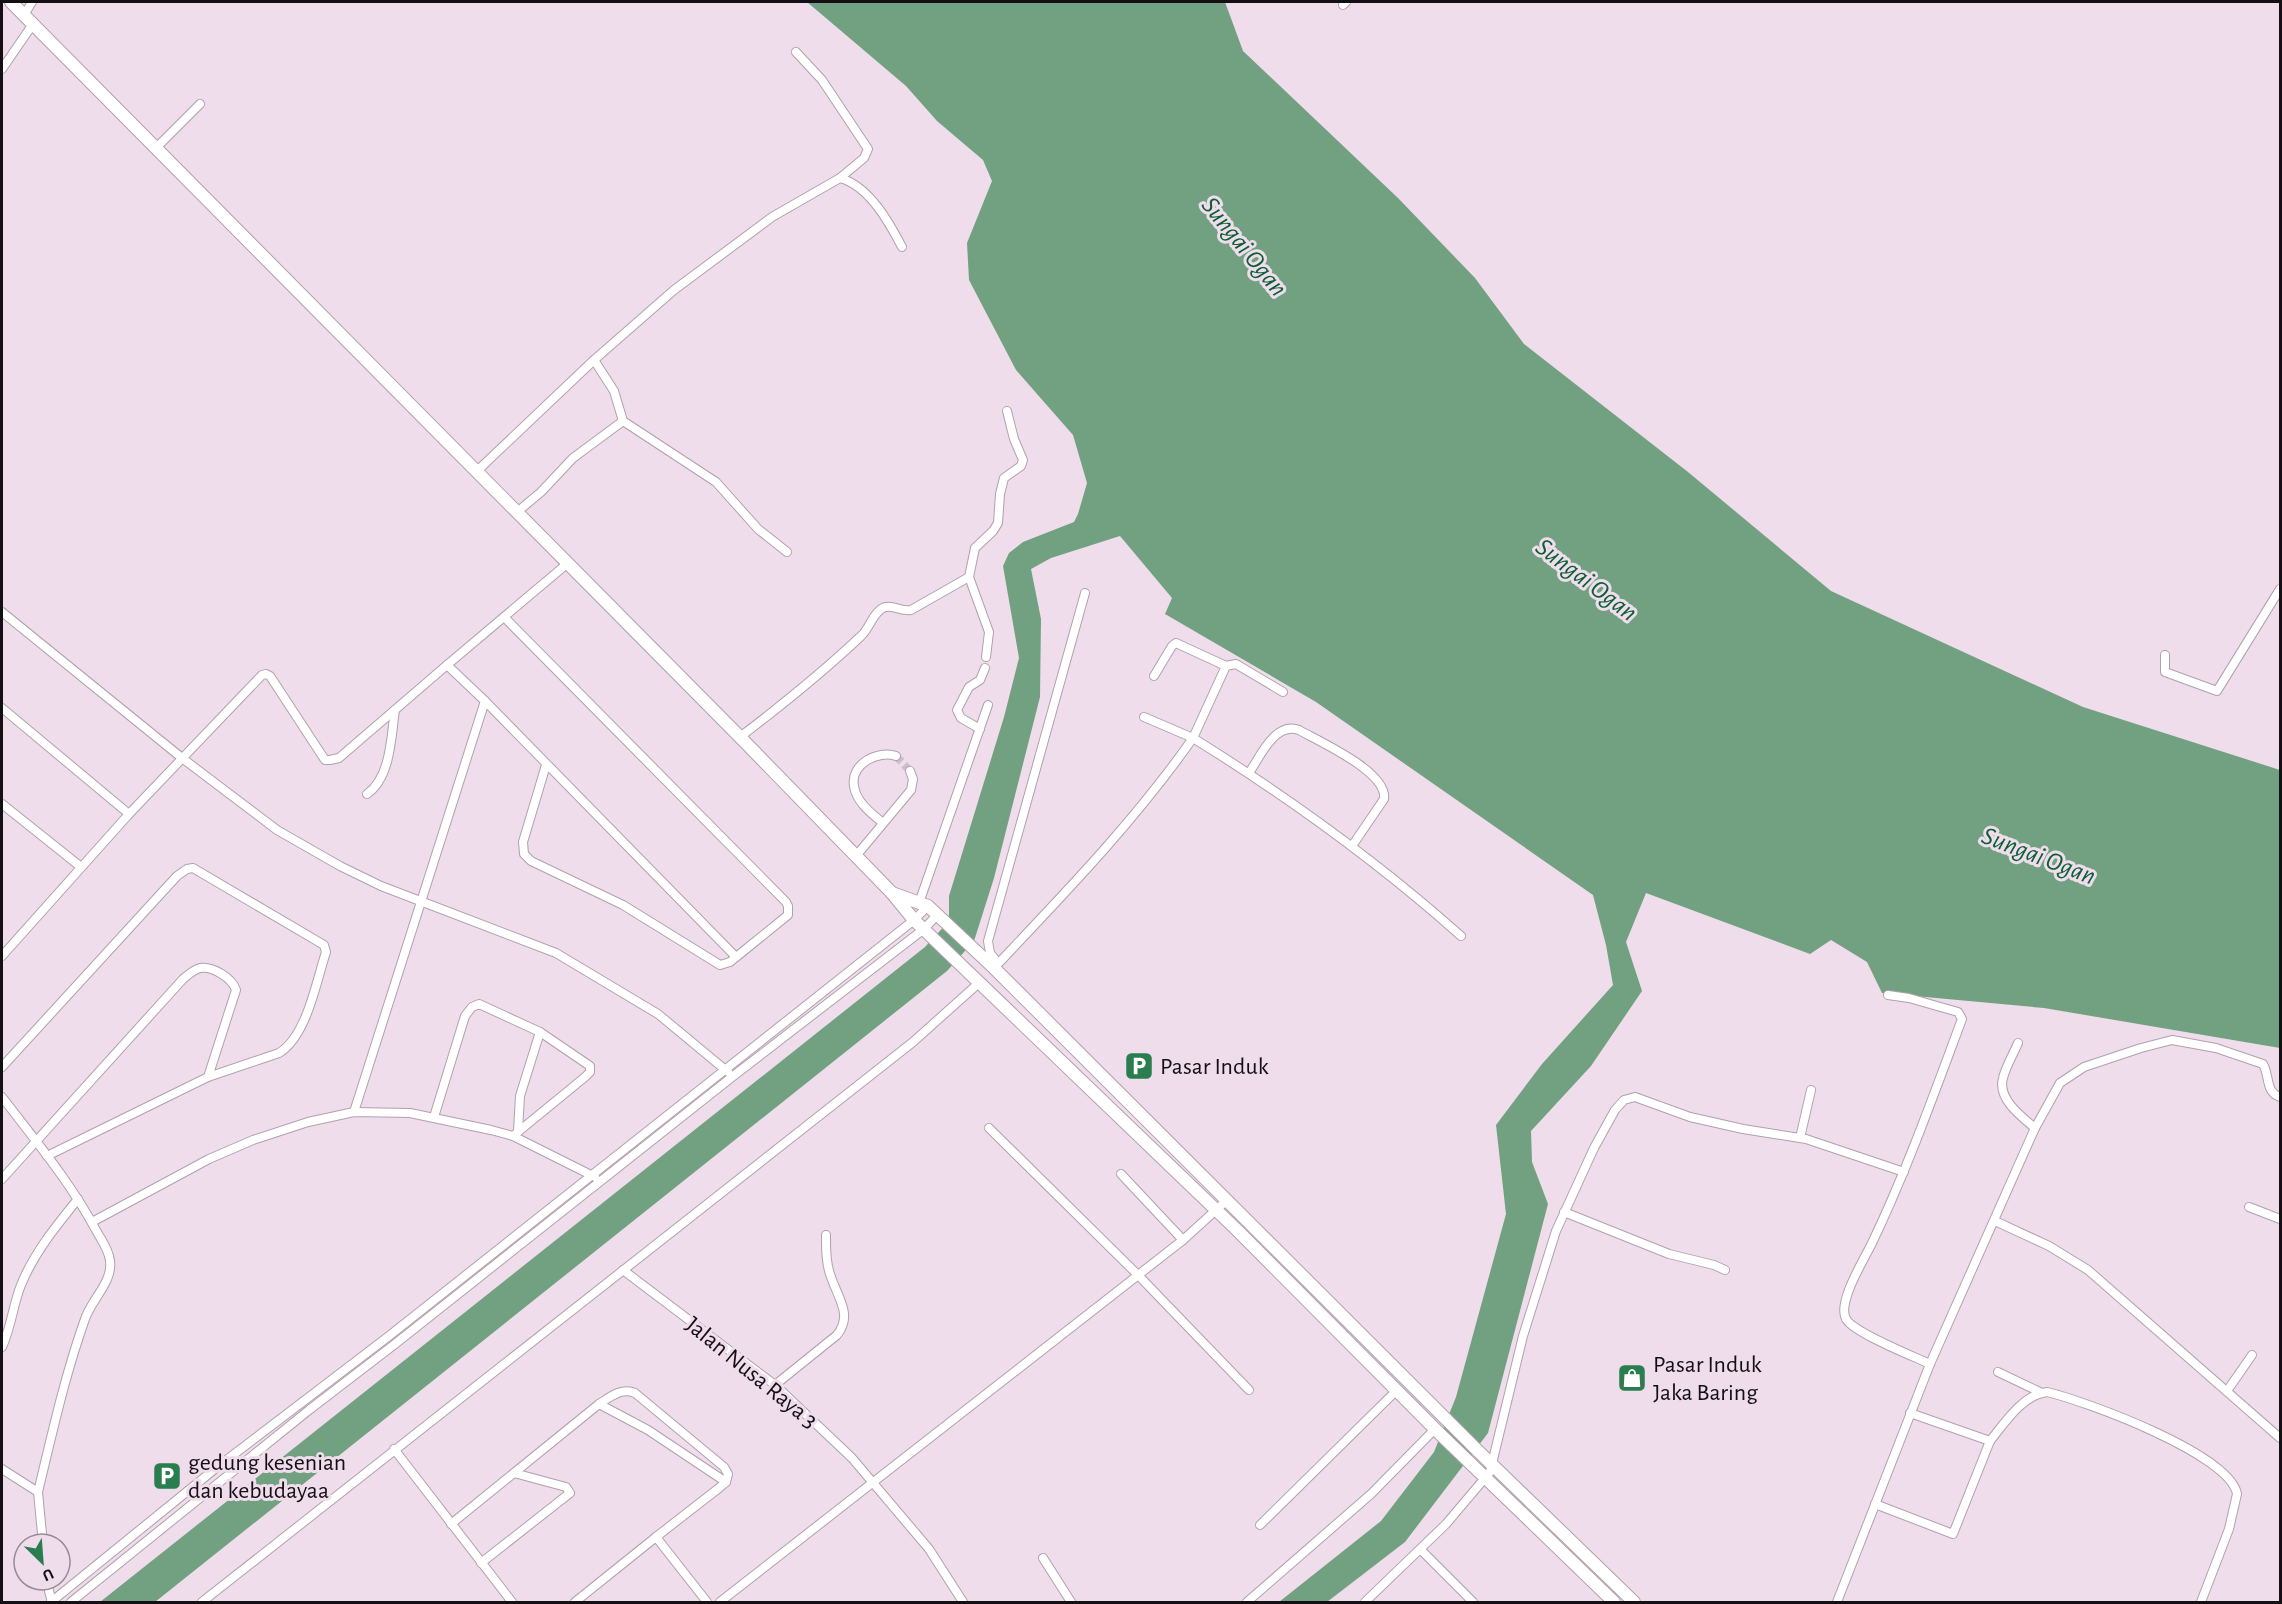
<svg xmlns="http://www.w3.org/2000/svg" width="2282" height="1604" font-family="'Alegreya Sans',sans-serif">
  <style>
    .water { fill: #71a181 }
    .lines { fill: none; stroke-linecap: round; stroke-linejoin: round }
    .street-tunnel { stroke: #cebecb; stroke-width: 8; stroke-dasharray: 8 4; stroke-linecap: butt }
    .street-casing { stroke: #b1a0ad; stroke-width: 10 }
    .secondary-casing { stroke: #b1a0ad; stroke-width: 14 }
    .street { stroke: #fff; stroke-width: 8 }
    .secondary { stroke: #fff; stroke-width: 12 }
    .labels { text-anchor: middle; stroke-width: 6; stroke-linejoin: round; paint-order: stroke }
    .poi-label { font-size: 24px; fill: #140f13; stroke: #efddeb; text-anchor: start }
    .street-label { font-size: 24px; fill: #140f13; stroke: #efddeb }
    .water-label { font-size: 26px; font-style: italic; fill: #0b5e35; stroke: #efddeb }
  </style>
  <rect width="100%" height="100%" fill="#efddeb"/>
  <path class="water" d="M807,2H1225L1243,51L1398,198L1475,278L1524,344L1688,472L1831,591L2083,707L2280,770V1048L2044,1008L1882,993L1867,962L1831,940L1810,954L1646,893L1626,942L1642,991L1591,1066L1531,1131L1532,1162L1548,1204L1488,1433L1405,1542L1327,1602H1279L1381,1521L1434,1452L1456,1397L1506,1214L1496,1125L1542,1064L1613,985L1606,945L1593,895L1316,702L1165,614L1172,598L1120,536L1051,558L1031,569L1041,619L1040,697L994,878L974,941L947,971L155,1602H100L925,947L949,921V896L1004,717L1019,658L1003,566L1009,553L1023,542L1074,522L1078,514L1087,483L1073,435L1016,370L969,280L967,243L992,181L983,160L937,121L906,86Z"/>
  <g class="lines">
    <path class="street-tunnel" d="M896,756L910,771"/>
    <g class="street-casing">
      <g id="street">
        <path d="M1343,5L1346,2"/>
        <path d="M24,15L32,2"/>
        <path d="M796,52L822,80L868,149L864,158L840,178"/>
        <path d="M2,69L33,24"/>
        <path d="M156,148L200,104"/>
        <path d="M594,360L614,391L623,421L716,482L758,529L787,552"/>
        <path d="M476,472L594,360L674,290L772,217L840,178C869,186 889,222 902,247"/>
        <path d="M517,512L541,492L573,458L623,421"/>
        <path d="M969,577L975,548L993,531L998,523L1000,494L1004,478L1021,466L1023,460L1014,439L1007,411"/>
        <path d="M2,612L182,758L277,830L340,866L381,886L556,953L658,1014L728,1072"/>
        <path d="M504,617L786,902L788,906V915L730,962L720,965L623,905L531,861L524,854L523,842L546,765"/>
        <path d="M2165,655V672L2217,691L2280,589"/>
        <path d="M1154,676L1172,646L1176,643L1226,666"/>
        <path d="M485,701L736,957"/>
        <path d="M2,708L129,814"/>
        <path d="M1144,717L1193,738L1226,666L1236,664L1283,692"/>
        <path d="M980,729L961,718L957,710L969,687L980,680L985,668"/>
        <path d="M740,737C782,705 823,672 861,636C869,629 872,616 880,610C889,602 900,612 911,610L969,577L989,632L986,657"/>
        <path d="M1249,773C1260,757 1275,721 1299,730C1320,742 1388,772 1384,799L1352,846"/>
        <path d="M367,794C391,777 391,737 395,710"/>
        <path d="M2,804L81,867"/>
        <path d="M883,823C872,814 856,802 854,786C850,764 878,750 896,756"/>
        <path d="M856,856L911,790L913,779L910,771"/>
        <path d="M919,903L988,705"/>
        <path d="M2,956L129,814L262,675L266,674L270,676L325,760H330L339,758L447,665"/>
        <path d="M998,963L990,953L988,941L1085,593"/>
        <path d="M994,968C1064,894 1134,822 1193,738C1288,797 1378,862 1461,936"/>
        <path d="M1888,995L1909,998L1958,1012L1962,1019C1934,1094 1907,1170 1872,1243C1864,1260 1837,1302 1846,1319C1854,1333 1913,1356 1930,1364"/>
        <path d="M2018,1043C2013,1055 2006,1066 2003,1078C1997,1099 2022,1117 2035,1128"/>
        <path d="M2,1067L177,876L187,869L193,868L324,945L326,952C316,982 307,1036 279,1053L208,1077L47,1156"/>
        <path d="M2,1097C35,1140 71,1183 97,1232C102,1241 109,1250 110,1261C113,1282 91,1300 85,1319C65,1375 52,1434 38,1492"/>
        <path d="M354,1112L485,701L447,665L568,563"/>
        <path d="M434,1117L465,1016L472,1007L479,1004L540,1032L590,1066V1072L585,1077L513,1136"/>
        <path d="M989,1128L1138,1275L1249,1390"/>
        <path d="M518,1131L520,1096L540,1032"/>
        <path d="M1800,1138L1811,1090"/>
        <path d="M1121,1174L1183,1240"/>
        <path d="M2,1179L183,979C188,975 193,970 200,968C213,966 232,978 236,990L208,1077"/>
        <path d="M2249,1207L2280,1219"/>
        <path d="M1564,1212L1669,1254L1714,1265L1725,1270"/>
        <path d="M1995,1221L2049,1246L2088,1270L2280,1438"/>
        <path d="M92,1222L209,1159L253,1140L308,1122L354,1112L410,1113L491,1130L513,1136L595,1177"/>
        <path d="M623,1270L775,1385L852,1458L929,1549L963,1602"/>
        <path d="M2,1347C11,1328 13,1305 21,1285C34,1253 56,1226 78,1199"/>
        <path d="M1998,1372L2042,1393"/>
        <path d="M775,1385L837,1335C853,1315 838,1298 831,1277C826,1264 826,1250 826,1235"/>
        <path d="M2227,1391L2252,1355"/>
        <path d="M599,1404L648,1430L726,1482"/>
        <path d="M1910,1413L1990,1441C2004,1424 2022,1395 2047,1392C2085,1401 2230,1454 2237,1494L2229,1529L2201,1602"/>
        <path d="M394,1449L512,1602"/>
        <path d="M2,1469L38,1492L43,1544"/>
        <path d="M1875,1504L1953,1534L1990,1441"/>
        <path d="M451,1524L599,1404C610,1397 622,1387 635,1393L724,1467L728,1474L726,1482L719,1488L656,1537"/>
        <path d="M1260,1525L1397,1390"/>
        <path d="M1421,1550L1473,1602"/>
        <path d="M1043,1558L1071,1602"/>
        <path d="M481,1563L570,1493L566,1487L514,1473"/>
        <path d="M46,1580L52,1602"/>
        <path d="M51,1602L216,1468L389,1336L914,920L928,906"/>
        <path d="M71,1602L309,1410L395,1344L732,1077L924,929L937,915"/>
        <path d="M202,1602L913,1042L980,982"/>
        <path d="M575,1602L656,1537L707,1602"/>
        <path d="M720,1602L1183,1240L1227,1200"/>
        <path d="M1247,1602L1371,1494L1435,1429"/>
        <path d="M1365,1602L1446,1524L1490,1472L1523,1336L1556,1231L1594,1148L1615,1110L1624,1100L1635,1097L1690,1117L1743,1129L1806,1139L1904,1172"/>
        <path d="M1837,1602L1930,1364L2035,1128L2060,1083L2084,1067L2141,1048L2172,1040L2216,1048L2263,1064C2270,1076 2265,1092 2280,1097"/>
      </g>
    </g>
    <g class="secondary-casing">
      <g id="secondary">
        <path d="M11,2L740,737L891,892L914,920L1237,1230L1439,1433L1614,1602"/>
        <path d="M892,893L928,906L994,968L1479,1452L1634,1602"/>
      </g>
    </g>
    <use href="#street" class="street"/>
    <use href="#secondary" class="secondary"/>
  </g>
  <defs>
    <g id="parking-square" transform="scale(1.5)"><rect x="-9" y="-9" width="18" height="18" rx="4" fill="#2a7d4e" stroke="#efddeb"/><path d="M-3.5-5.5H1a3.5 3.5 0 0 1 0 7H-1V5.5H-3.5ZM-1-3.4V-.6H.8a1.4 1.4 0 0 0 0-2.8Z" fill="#fff"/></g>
    <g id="shop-square" transform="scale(1.5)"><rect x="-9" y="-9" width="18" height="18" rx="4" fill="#2a7d4e" stroke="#efddeb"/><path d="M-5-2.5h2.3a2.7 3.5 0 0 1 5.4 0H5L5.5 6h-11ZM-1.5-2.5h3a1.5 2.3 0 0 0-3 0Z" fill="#fff"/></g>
  </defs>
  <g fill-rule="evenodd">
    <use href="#parking-square" x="1139" y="1066"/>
    <use href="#shop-square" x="1632" y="1378"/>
    <use href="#parking-square" x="167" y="1476"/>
  </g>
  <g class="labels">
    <g class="poi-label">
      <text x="1160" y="1074">Pasar Induk</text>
      <text x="1653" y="1372">Pasar Induk<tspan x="1653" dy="28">Jaka Baring</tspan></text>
      <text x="188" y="1470">gedung kesenian<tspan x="188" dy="28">dan kebudayaa</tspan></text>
    </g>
    <g class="street-label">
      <text transform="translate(752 1372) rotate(39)" y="8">Jalan Nusa Raya 3</text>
    </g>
    <g class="water-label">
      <text transform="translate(1245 246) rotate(51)" y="9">Sungai Ogan</text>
      <text transform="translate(1587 579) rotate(37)" y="9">Sungai Ogan</text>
      <text transform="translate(2039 855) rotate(21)" y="9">Sungai Ogan</text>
    </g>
  </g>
  <rect width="2282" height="1604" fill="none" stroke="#140f13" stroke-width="6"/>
  <g transform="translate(42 1562) rotate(155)"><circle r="28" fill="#efddeb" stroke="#978b95" stroke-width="1.5"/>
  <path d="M0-4.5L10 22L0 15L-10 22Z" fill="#2a7d4e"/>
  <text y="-9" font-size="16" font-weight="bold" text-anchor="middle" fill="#140f13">U</text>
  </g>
</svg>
